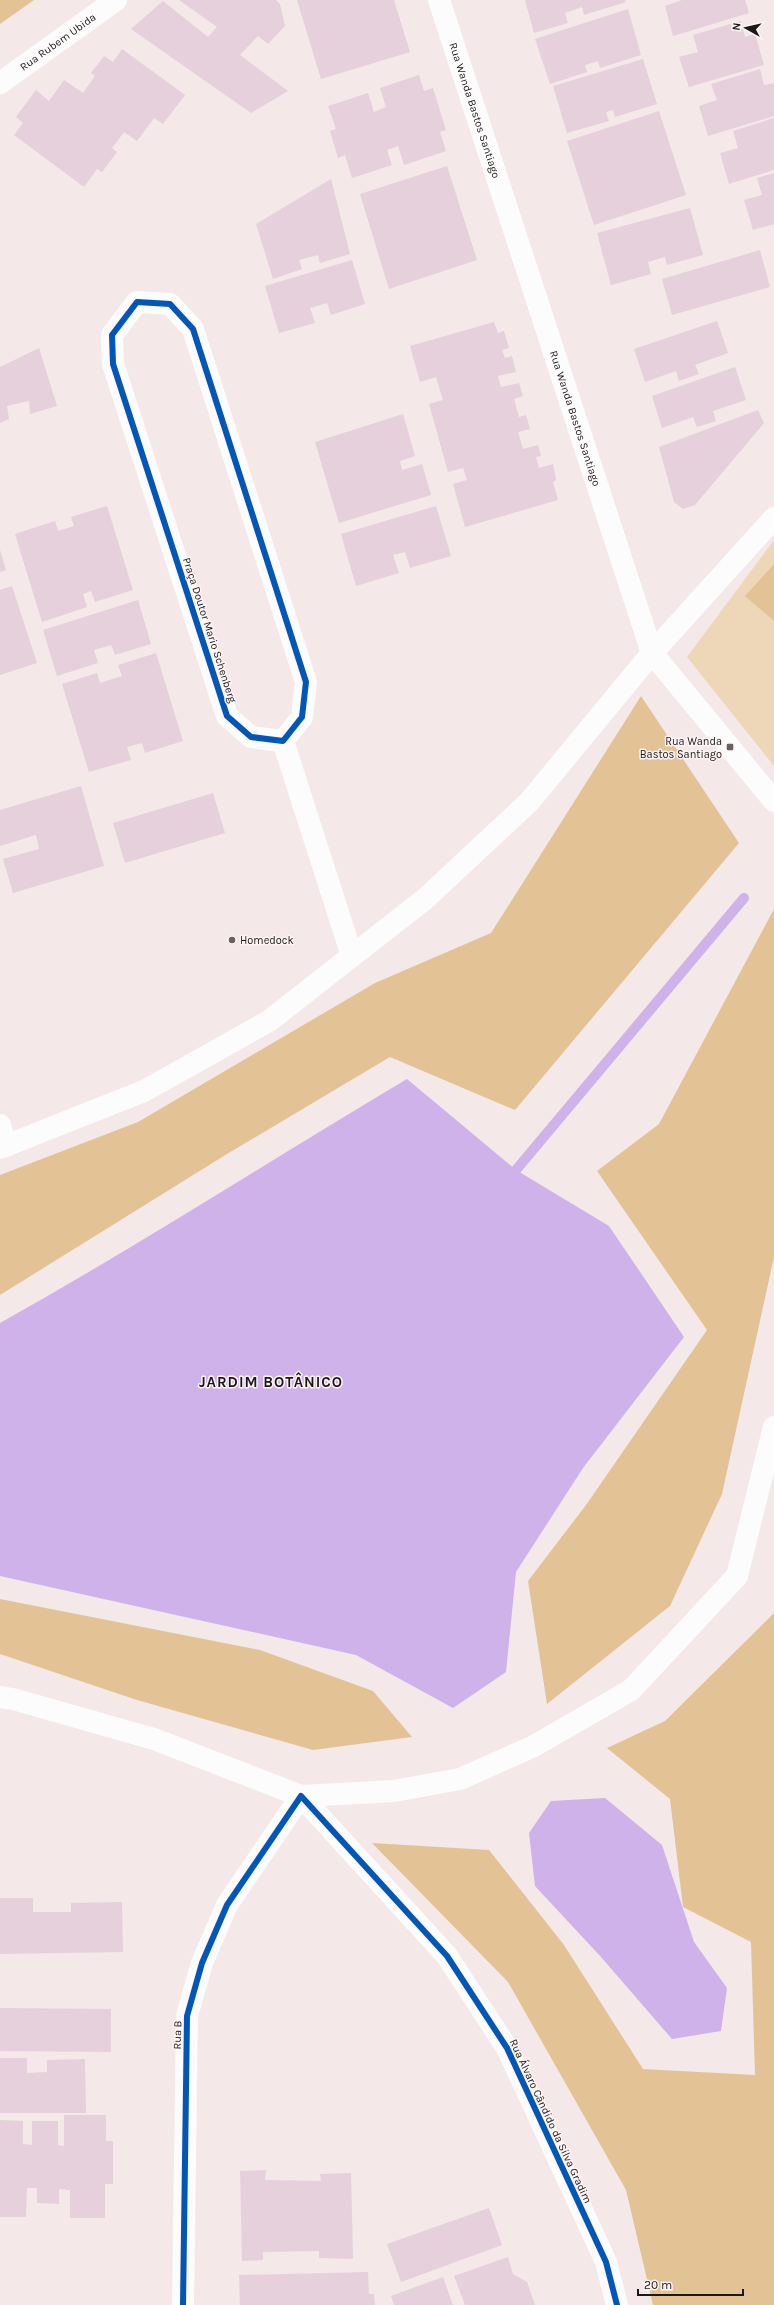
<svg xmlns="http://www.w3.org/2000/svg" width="774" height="2305" font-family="Karla,sans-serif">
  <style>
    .green { fill: #eed6b8 }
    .forest { fill: #e3c396 }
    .water { fill: #ceb2e9 }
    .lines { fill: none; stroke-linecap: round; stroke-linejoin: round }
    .stream { stroke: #ceb2e9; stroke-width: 10 }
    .building { fill: #e5d0dc }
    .minor { stroke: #fdfcfc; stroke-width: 22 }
    .major { stroke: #fdfcfc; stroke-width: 22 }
    .cycleway-casing { stroke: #fdf4f5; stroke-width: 8 }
    .cycleway { stroke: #0057b8; stroke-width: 6 }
    .poi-dot { fill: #696060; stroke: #fdf4f5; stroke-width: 1.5 }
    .labels { text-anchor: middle; stroke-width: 3; stroke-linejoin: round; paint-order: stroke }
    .street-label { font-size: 11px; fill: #1e1717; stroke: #fdf4f5 }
    .poi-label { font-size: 11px; fill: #1e1717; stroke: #fdf4f5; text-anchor: end }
    .district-label { font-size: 15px; font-weight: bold; letter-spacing: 1px; fill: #1e1717; stroke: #fdf4f5 }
  </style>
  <rect width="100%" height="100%" fill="#f4e8e9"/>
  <path class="green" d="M774,540V766L687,657Z"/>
  <g class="forest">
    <path d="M0,0H34L0,24Z"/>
    <path d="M774,564V621L745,596Z"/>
    <path d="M641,696L739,843L515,1110L390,1057L227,1154L0,1295V1175L138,1122L375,983L491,933Z"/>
    <path d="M774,909V1257L722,1494L670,1606L547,1704L528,1581L586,1505L707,1330L597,1171L659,1124Z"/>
    <path d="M0,1599L260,1650L373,1691L412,1737L313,1750L137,1700L0,1654Z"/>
    <path d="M774,1613V2305H653L626,2190L508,1982L372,1843L489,1850L564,1945L643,2069L755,2075L751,1942L683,1907L670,1799L607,1748L665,1721Z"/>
  </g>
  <g class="water">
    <path d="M407,1079L516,1170L609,1226L684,1337L583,1468L516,1572L506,1672L453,1708L356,1655L0,1576V1323C138,1246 271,1160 407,1079Z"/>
    <path d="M605,1798L662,1845L694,1942L727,1988L721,2031L672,2039L601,1957L535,1886L529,1833L551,1801Z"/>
  </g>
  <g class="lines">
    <path class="stream" d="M516,1170L744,898"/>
  </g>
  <g class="building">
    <path d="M179,0H276L280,4L285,26L268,44L258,36L240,55L288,91L251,113L131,29L163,1L208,37L217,27Z"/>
    <path d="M297,0H394L410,52L321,79Z"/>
    <path d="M525,0H625L626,2L584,15L582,7L565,13L568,23L534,33Z"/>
    <path d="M745,0L749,13L673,36L665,6L682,0Z"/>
    <path d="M628,9L641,55L600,68L598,61L585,65L587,72L550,84L535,39Z"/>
    <path d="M741,21L745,37L755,34L764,65L689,87L679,57L698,52L693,35Z"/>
    <path d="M122,49L185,95L163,124L154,118L137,141L124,132L112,148L117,152L102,172L97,169L84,187L14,135L23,123L16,117L36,90L49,101L64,80L83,93L95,76L91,73L104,56L113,62Z"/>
    <path d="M643,59L657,104L615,117L613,110L606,112L609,121L567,133L553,86Z"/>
    <path d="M760,69L764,85L774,83V116L708,136L699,106L717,100L711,84Z"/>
    <path d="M419,75L424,91L433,88L446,130L440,132L446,151L404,165L398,146L387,150L392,165L352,178L345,155L338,158L330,131L336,129L328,106L368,93L374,112L386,107L380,88Z"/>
    <path d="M659,111L686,195L594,225L567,141Z"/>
    <path d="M774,118V170L729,184L720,153L738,148L733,131Z"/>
    <path d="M447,166L477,260L389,289L360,194Z"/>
    <path d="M774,173V224L753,230L744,200L762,195L757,178Z"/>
    <path d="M331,179L350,254L320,263L318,255L299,260L302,269L273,279L256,224Z"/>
    <path d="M690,208L703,255L667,265L665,257L648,262L651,274L611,285L597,233Z"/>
    <path d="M760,250L770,287L672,315L662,279Z"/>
    <path d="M352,260L365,304L331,315L327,303L310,308L315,323L279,333L265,286Z"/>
    <path d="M717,321L728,353L695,365L699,374L679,381L676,371L645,382L634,349Z"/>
    <path d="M494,322L498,333L504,331L509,348L502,350L505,358L512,356L516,372L498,376L501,387L519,383L523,396L514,399L519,417L526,415L530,429L518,432L523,449L538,445L541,456L536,457L539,468L553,464L556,480L553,482L558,500L465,527L453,484L467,480L463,468L448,472L429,404L443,400L436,377L420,382L410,346Z"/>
    <path d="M39,348L57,406L30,414L29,401L7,406L9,419L0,423V367Z"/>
    <path d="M735,367L746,400L713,411L716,421L697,427L693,417L662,428L652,396Z"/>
    <path d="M758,410L764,423L695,505L683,509L674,502L659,447Z"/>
    <path d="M403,414L415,456L400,461L402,470L422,464L431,495L339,523L315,442Z"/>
    <path d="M107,506L133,590L95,602L91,591L83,594L87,607L42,622L15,534L55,521L58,531L74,526L71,517Z"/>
    <path d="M436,506L451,556L410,568L405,552L393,555L399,573L356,586L341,534Z"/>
    <path d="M0,550L6,570L0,572Z"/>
    <path d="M12,586L37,663L0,675V590Z"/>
    <path d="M138,600L151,644L115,655L111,645L94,650L98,663L57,676L43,630Z"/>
    <path d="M156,653L183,741L145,753L142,743L127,747L131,760L89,772L62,684L97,673L100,683L122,676L118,665Z"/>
    <path d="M81,786L104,866L13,893L3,859L39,849L36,835L0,846V810Z"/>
    <path d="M213,793L225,833L125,863L113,823Z"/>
    <path d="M0,1898H33V1912H71V1903L122,1902L123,1952L0,1954Z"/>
    <path d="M0,2008L111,2009V2052L0,2051Z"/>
    <path d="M0,2058H27V2073L47,2072V2060L85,2059L86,2113H0Z"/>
    <path d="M64,2115H106V2141H113V2184H105V2218H70V2190L59,2189V2204L37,2203V2188H27L26,2217H0V2120L23,2121V2144L32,2145V2121H58V2145L64,2146Z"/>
    <path d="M266,2170L265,2180L321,2181L320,2174L351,2173L353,2259L319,2258V2251L263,2252V2260L242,2261L240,2171Z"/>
    <path d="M489,2208L502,2245L401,2282L387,2244Z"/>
    <path d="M508,2257L513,2274L527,2282L535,2305H465L454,2276Z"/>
    <path d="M368,2272L369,2294H374L375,2305H240L239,2275Z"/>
    <path d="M443,2277L453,2305H394L391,2296Z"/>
  </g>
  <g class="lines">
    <g class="minor">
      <path id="s1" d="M439,0L652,653L774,801"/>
      <path id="s2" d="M0,83L116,0"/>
      <path d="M137,302L170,304L193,329L306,682L302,717L283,741L251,737L227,716L113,364L112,335Z"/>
      <path d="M283,741L352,956"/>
      <path d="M0,1125L6,1146"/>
      <path d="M183,2305L187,2016L202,1963L227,1905L301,1796L447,1956L507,2048L606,2262L617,2305"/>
    </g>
    <g class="major">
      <path d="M0,1148L144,1091L269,1021L425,899L529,802L652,653L774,518"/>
      <path d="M0,1697L13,1699L154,1739L301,1796L394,1791L460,1779L534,1746L631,1690L737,1576L774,1427"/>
    </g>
    <g class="cycleway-casing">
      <g id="cycleway">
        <path d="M137,302L170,304L193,329L306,682L302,717L283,741L251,737L227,716L113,364L112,335Z"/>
        <path d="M183,2305L187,2016L202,1963L227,1905L301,1796L447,1956L507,2048L606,2262L617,2305"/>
      </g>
    </g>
    <use href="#cycleway" class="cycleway"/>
  </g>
  <g class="poi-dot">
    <rect x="726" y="743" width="8" height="8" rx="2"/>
    <circle cx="232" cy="940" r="4"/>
  </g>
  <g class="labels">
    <g class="street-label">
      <text dy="4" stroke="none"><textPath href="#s2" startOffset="71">Rua Rubem Ubida</textPath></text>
      <text dy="4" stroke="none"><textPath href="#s1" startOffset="116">Rua Wanda Bastos Santiago</textPath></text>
      <text dy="4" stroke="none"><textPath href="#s1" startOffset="440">Rua Wanda Bastos Santiago</textPath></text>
      <text transform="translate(210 630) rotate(72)" y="4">Praça Doutor Mario Schenberg</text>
      <text transform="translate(177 2035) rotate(-89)" y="4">Rua B</text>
      <text transform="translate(551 2121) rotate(65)" y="4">Rua Álvaro Cândido da Silva Gradim</text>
    </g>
    <g class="poi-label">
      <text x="722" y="745">Rua Wanda<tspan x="722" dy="13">Bastos Santiago</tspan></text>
      <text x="240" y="944" text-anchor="start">Homedock</text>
    </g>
    <g class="district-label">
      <text x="271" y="1387">JARDIM BOTÂNICO</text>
    </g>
  </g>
  <g transform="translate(746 28) rotate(278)" stroke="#fdf4f5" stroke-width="3" paint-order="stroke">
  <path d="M0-3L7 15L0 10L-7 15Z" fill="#1e1717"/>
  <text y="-6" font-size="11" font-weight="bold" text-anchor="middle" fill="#1e1717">N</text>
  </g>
  <path d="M638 2289v6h105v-6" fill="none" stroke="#1e1717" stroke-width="2"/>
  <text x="644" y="2289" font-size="12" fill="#1e1717" stroke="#fdf4f5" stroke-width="3" paint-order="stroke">20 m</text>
</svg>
